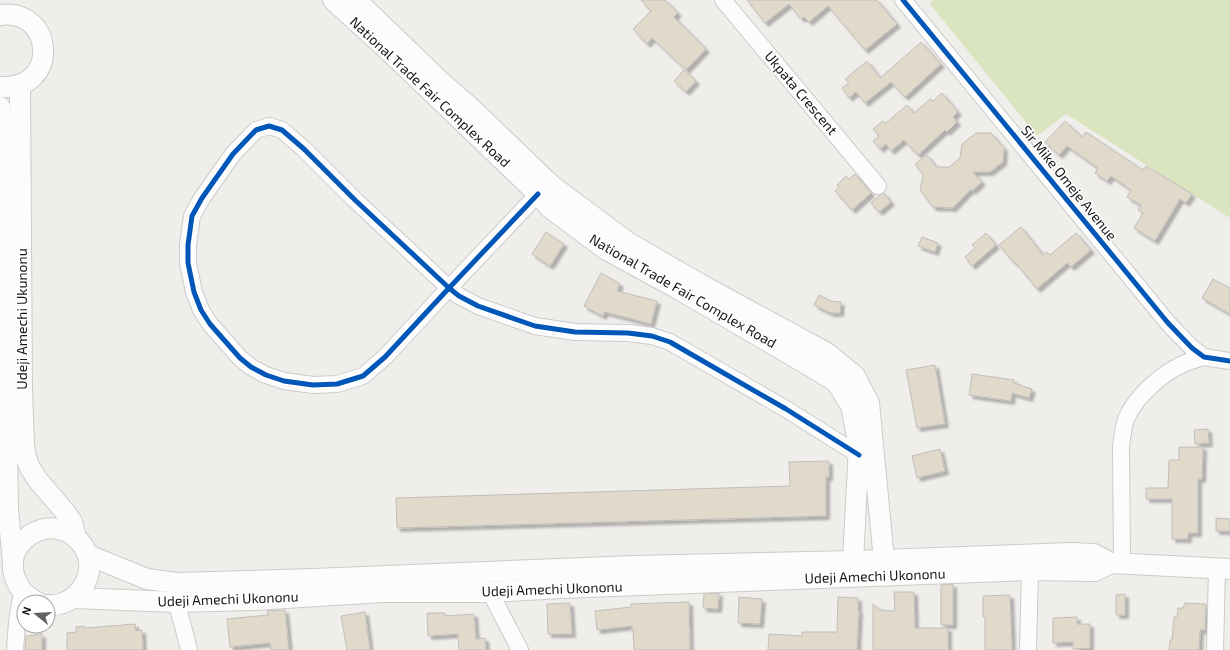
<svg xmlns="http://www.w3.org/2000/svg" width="1230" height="650" font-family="'Exo 2',sans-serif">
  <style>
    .green { fill: #dae4bf }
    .building { fill: #e1d9c9; stroke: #c0bebc; filter: url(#shadow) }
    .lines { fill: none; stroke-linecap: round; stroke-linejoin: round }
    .minor-casing { stroke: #cdcbc9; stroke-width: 18 }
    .major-casing { stroke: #cdcbc9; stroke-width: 22 }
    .minor { stroke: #fdfcfc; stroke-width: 16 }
    .major { stroke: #fdfcfc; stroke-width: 20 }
    .cycleway-casing { stroke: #fff; stroke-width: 8 }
    .cycleway { stroke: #0057b8; stroke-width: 5 }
    .labels { text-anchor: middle; stroke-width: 3; stroke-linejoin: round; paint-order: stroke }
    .street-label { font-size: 14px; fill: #181715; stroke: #fff }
  </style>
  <defs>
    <filter id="shadow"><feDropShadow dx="3.5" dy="3.5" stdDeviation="1" flood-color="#0004"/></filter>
  </defs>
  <rect width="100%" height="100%" fill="#f0eeeb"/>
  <path class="green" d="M933,0H1230V218L1066,114L1037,136L930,4Z"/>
  <g class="building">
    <path d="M641,0H665L678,13L674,17L706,49L686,70L652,38L647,44L633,29L651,11Z"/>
    <path d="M747,0H877L897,24L865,50L828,6L809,22L804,17L801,19L789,4L765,23Z"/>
    <path d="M921,42L941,64L905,97L891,82L865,103L856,92L849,98L842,88L849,83L845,79L867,61L880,78Z"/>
    <path d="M684,70L696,81L686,92L674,81Z"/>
    <path d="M942,93L958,112L953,117L957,122L947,132L945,130L918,155L904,140L891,151L886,144L880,149L873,141L879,136L873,129L883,121L886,123L907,105L914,113L930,99L933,101Z"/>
    <path d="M1065,121L1082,137L1086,132L1143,170L1146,166L1192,194L1186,203L1180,199L1155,241L1134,228L1143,213L1138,210L1141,205L1127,197L1131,190L1111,176L1107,181L1095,173L1098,168L1067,146L1059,155L1045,142Z"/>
    <path d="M976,133H991L1004,148L1003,162L990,172H973L982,182L972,191L971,189L953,208L933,207L920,190L923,175L915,164L927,155L936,167H949L960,158L962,144Z"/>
    <path d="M855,174L871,193L852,210L835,191L839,187L837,185L846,176L849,179Z"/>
    <path d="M884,193L891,202L879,212L871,203L880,195Z"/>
    <path d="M1021,227L1043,255L1047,252L1050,255L1076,233L1091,250L1071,267L1067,263L1037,289L1015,262L1014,263L999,245Z"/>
    <path d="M546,232L564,244L550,266L532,254Z"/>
    <path d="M986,233L996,245L972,266L965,257L975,248L972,245Z"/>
    <path d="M922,237L938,243L935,252L918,246Z"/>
    <path d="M601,273L620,284L617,291L657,301L651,324L605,312L603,316L584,306Z"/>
    <path d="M1213,279L1230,288V314L1202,298Z"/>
    <path d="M819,295L831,301L841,302L840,313H831L814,305Z"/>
    <path d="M935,365L945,424L917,428L906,370Z"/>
    <path d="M972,374L1014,380V383L1032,389L1029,398L1012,393L1011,401L969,395Z"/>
    <path d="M1208,429L1209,443L1195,444L1194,430Z"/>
    <path d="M1179,447H1203L1202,479H1198V533H1188V539H1172V499H1146V488H1168L1169,460H1179Z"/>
    <path d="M940,449L945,471L917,478L912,456Z"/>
    <path d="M829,461V477H826V516L397,528L396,498L790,486L789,462Z"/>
    <path d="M1216,518L1230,519V531H1216Z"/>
    <path d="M953,584V625H941V585Z"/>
    <path d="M894,592H914L915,628H948V650H873V604L880,610L895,611Z"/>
    <path d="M719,593L718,609L703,608L704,594Z"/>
    <path d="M1125,594V615H1116V595Z"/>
    <path d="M1010,595L1012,650H985V617H983V596Z"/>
    <path d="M739,597L762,599L760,624L738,623Z"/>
    <path d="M838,597L858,598V611L859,610L857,650H768L769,634L802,636V632H837Z"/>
    <path d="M689,602L690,650H634L633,629H632V626L597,630L595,611L631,607V604Z"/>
    <path d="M570,603L572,634H548L547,604Z"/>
    <path d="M1185,603L1206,604L1205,630H1200L1199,650H1169L1170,640H1172L1174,617H1177L1178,608H1183Z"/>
    <path d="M285,610L289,650H271L270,643L230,647L227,619L268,615L267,611Z"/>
    <path d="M365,612L370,650H347L341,616Z"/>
    <path d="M427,613H445V616L474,614L476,639L485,638L486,650H459L458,634L428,636Z"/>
    <path d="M1077,617V624H1090V648L1073,649V642L1053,643V618Z"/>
    <path d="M135,624L136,631L142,630L143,650H67V633L76,632V627L84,626L85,628Z"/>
    <path d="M42,634V650H25L26,636Z"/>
  </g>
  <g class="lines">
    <g class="minor-casing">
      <g id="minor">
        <path d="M723,0L878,186"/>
        <path d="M903,0L1168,323L1192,348L1204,357L1230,361"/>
        <path d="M269,126L282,130L304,149L355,200L449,288L385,357L363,376L337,384L313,385L284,381L266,375L251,367L240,358L210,324L201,310L194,292L188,263V245L192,216L202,198L233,154L256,130Z"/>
        <path d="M538,194L449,288L459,296L478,306L535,326L575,332L628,333L652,336L670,342L786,409L859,455"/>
        <path d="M1122,563L1121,447C1122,438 1123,428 1126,419C1136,396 1161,374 1183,364C1190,361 1197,359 1204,357"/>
        <path d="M490,592L520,650"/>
        <path d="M176,602L183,626L189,650"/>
        <path d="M15,650L17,622L22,591"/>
        <path d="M1028,650L1030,570"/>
        <path d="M1215,650L1217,568"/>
      </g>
    </g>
    <g class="major-casing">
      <g id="major">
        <path d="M333,0L395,57L538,194L550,208L605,249L680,290L810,366L836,382L851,406L859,446L853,561L854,573"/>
        <path d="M356,0L440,81L471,108L551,185L629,243L700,284L827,353L855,376L869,403L884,560V574"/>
        <path d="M0,15C54,7 61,91 0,87"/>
        <path d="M20,85L22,389L24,445L26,457L29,466L37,479L65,512L72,522L76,537"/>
        <path d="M0,107L2,144L8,509L13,563"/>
        <path d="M88,555L147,579L177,583L313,579L633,566L853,561L1072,553L1094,554L1111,563L1230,569"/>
        <path d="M73,598L176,602L253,600L383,592H490L562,588L1030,570L1095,571L1111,563"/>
        <path d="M37,602C13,591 3,558 25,539C65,505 113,560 76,595C69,602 58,606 48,605"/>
      </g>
    </g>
    <use href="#minor" class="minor"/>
    <use href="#major" class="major"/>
    <g class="cycleway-casing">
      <g id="cycleway">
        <path d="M903,0L1168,323L1192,348L1204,357L1230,361"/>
        <path d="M269,126L282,130L304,149L355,200L449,288L385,357L363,376L337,384L313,385L284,381L266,375L251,367L240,358L210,324L201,310L194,292L188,263V245L192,216L202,198L233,154L256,130Z"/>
        <path d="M538,194L449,288L459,296L478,306L535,326L575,332L628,333L652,336L670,342L786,409L859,455"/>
      </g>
    </g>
    <use href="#cycleway" class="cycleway"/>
  </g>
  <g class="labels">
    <g class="street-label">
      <text transform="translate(430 92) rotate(43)" y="5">National Trade Fair Complex Road</text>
      <text transform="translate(801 93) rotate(50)" y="5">Ukpata Crescent</text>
      <text transform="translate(1069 183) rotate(51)" y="5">Sir Mike Omeje Avenue</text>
      <text transform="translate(683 291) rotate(30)" y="5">National Trade Fair Complex Road</text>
      <text transform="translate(22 319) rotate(-90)" y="5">Udeji Amechi Ukunonu</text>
      <text transform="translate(875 576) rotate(-2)" y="5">Udeji Amechi Ukononu</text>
      <text transform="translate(552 589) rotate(-2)" y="5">Udeji Amechi Ukononu</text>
      <text transform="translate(228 599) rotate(-2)" y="5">Udeji Amechi Ukononu</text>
    </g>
  </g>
  <g transform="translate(36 614) rotate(288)"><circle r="19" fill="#ffffff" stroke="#a3a2a1"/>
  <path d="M0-3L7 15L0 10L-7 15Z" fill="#646260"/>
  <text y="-6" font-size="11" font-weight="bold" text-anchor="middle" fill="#181715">N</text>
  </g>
</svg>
